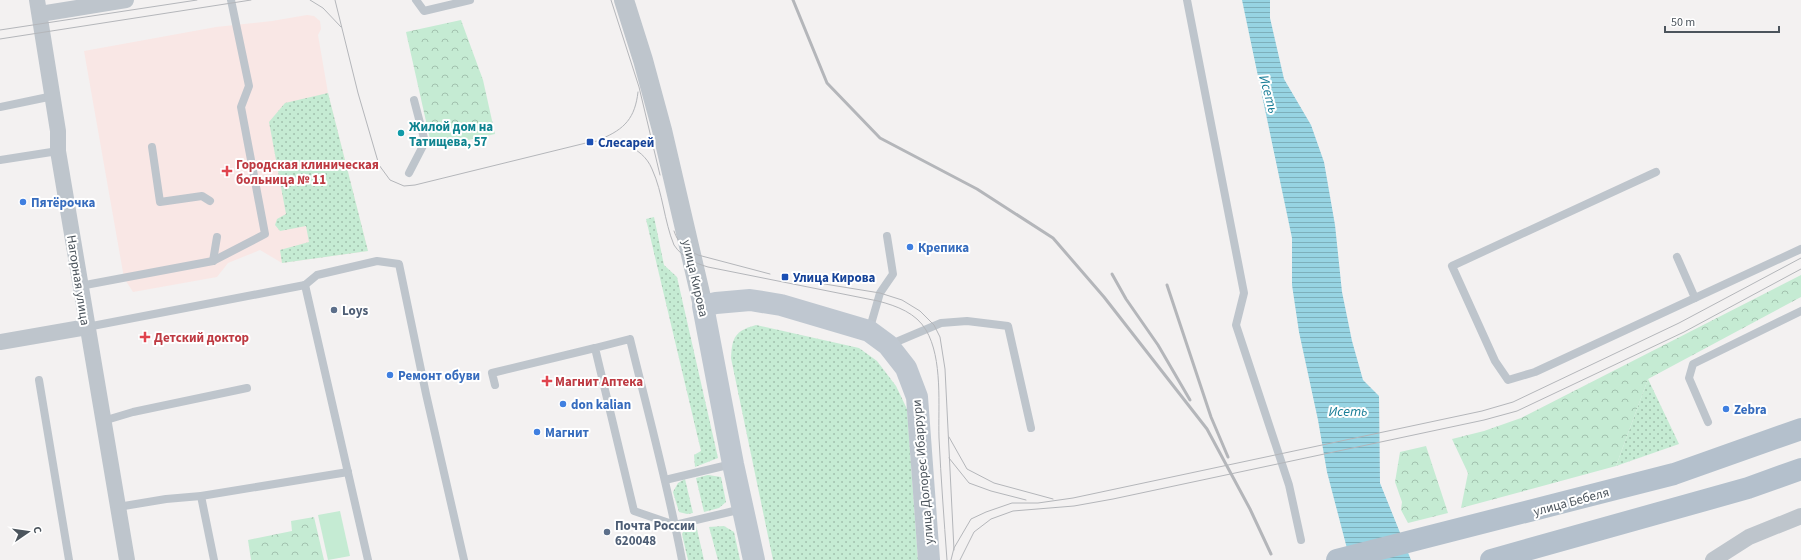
<svg xmlns="http://www.w3.org/2000/svg" width="1801" height="560" font-family="'Source Sans 3',sans-serif">
  <style>
    .medical { fill: #f9e7e5 }
    .grass { fill: url(#grass-dots) }
    .forest { fill: url(#forest-crowns) }
    .pitch { fill: #c5ebd3 }
    .water { fill: url(#water-rules) }
    .lines { fill: none; stroke-linecap: round; stroke-linejoin: round }
    .service { stroke: #bec5cc; stroke-width: 8 }
    .minor { stroke: #bec5cc; stroke-width: 16 }
    .tertiary { stroke: #bec5cc; stroke-width: 20 }
    .secondary { stroke: #bfc7d0; stroke-width: 22 }
    .primary { stroke: #b4c0cc; stroke-width: 22 }
    .tram { stroke: #b4b6ba; stroke-width: 1 }
    .rail { stroke: #b4b6ba; stroke-width: 3 }
    .culture-dot { fill: #0f9aa8; stroke: #fff; stroke-width: 1.5 }
    .transit-dot { fill: #1a4fb4; stroke: #fff; stroke-width: 1.5 }
    .health-dot { fill: #e0444e; stroke: #fff; stroke-width: 1.5 }
    .shop-dot { fill: #3f7fe0; stroke: #fff; stroke-width: 1.5 }
    .service-dot { fill: #5c6f8a; stroke: #fff; stroke-width: 1.5 }
    .labels { text-anchor: middle; stroke-width: 4; stroke-linejoin: round; paint-order: stroke }
    .culture-label { font-size: 13px; font-weight: bold; fill: #0d838f; stroke: #fff; text-anchor: start }
    .transit-label { font-size: 13px; font-weight: bold; fill: #164399; stroke: #fff; text-anchor: start }
    .health-label { font-size: 13px; font-weight: bold; fill: #be3a42; stroke: #fff; text-anchor: start }
    .shop-label { font-size: 13px; font-weight: bold; fill: #366cbe; stroke: #fff; text-anchor: start }
    .street-label { font-size: 13px; fill: #4b545c; stroke: #fff }
    .service-label { font-size: 13px; font-weight: bold; fill: #4e5e75; stroke: #fff; text-anchor: start }
    .water-label { font-size: 14px; font-style: italic; fill: #1b7e97; stroke: #fff }
  </style>
  <defs>
    <pattern id="grass-dots" width="8" height="8" patternUnits="userSpaceOnUse"><rect width="8" height="8" fill="#c5ebd3"/><path d="M2 2h.1M6 6h.1" fill="none" stroke="#a2c1ae" stroke-width="1.8" stroke-linecap="round"/></pattern>
    <pattern id="forest-crowns" width="20" height="18" patternUnits="userSpaceOnUse"><rect width="20" height="18" fill="#c5ebd3"/><path d="M2 6a3 3 0 1 1 6 0M12 15a3 3 0 1 1 6 0" fill="none" stroke="#a2c1ae"/></pattern>
    <pattern id="water-rules" width="6" height="5" patternUnits="userSpaceOnUse"><rect width="6" height="5" fill="#97d4e3"/><path d="M0 2.5h6" fill="none" stroke="#7dafbb"/></pattern>
  </defs>
  <rect width="100%" height="100%" fill="#f3f1f1"/>
  <path class="medical" d="M307,15L314,16L320,21L321,29L318,35L328,93L368,251L282,263L260,250L228,263L217,277L133,292L124,278L84,51L216,27L272,21Z"/>
  <g class="grass">
    <path d="M328,93L368,251L282,263L280,250L309,242L306,226L280,231L275,225L277,219L286,214L269,122L285,103Z"/>
    <path d="M654,217L664,265L677,277L718,458L695,467L694,455L701,451L646,219Z"/>
    <path d="M756,325L859,348L877,361L896,386L907,409L918,560H773L731,358C732,337 735,331 756,325Z"/>
    <path d="M1648,379L1679,444L1616,466Z"/>
    <path d="M708,475L721,477L726,502L719,508L704,512L696,478Z"/>
    <path d="M685,479L693,513L687,514L679,512L673,492L678,483Z"/>
    <path d="M696,525L704,560H688L682,534C685,527 689,526 696,525Z"/>
    <path d="M724,526L734,532L740,560H718L709,527Z"/>
  </g>
  <g class="forest">
    <path d="M461,20L483,80L495,134L432,148L406,32Z"/>
    <path d="M1801,275V297L1648,379L1616,466L1461,508L1468,473L1452,439L1484,431L1521,418Z"/>
    <path d="M1426,446L1448,513L1408,523L1401,510L1402,502L1395,482L1400,452Z"/>
    <path d="M314,517L324,560H251L248,540L292,531L291,521Z"/>
  </g>
  <path class="pitch" d="M340,511L350,556L328,560L318,515Z"/>
  <path class="water" d="M1242,0H1270V18L1284,79L1311,125L1324,162L1335,225L1342,292L1352,341L1363,380L1379,396L1380,483L1411,560H1350L1327,472L1318,420L1299,332L1292,285V238Z"/>
  <g class="lines">
    <g class="service">
      <path d="M416,0L424,11L470,0"/>
      <path d="M1187,0L1244,293L1236,325L1289,485L1301,540"/>
      <path d="M0,107L53,96"/>
      <path d="M152,147L160,202L202,196L210,201"/>
      <path d="M0,160L58,151"/>
      <path d="M1656,172L1452,266L1495,361L1508,380L1535,372L1801,249"/>
      <path d="M409,173L425,142L414,100"/>
      <path d="M1677,257L1695,298"/>
      <path d="M213,261L217,237"/>
      <path d="M305,285L368,560"/>
      <path d="M80,286L213,261L265,234L241,107L249,86L231,0"/>
      <path d="M87,327L305,285L317,275L377,261L399,264L426,394L464,560"/>
      <path d="M869,331L880,293L893,274L887,236"/>
      <path d="M889,345L941,323L967,321L1008,326L1031,428"/>
      <path d="M39,380L69,560"/>
      <path d="M495,385L492,373L595,348"/>
      <path d="M103,421L133,412L247,388"/>
      <path d="M1708,422L1689,378L1693,364L1801,311"/>
      <path d="M665,480L732,464"/>
      <path d="M201,496L214,560"/>
      <path d="M118,507L166,499L201,496L348,472"/>
      <path d="M682,560C668,486 648,413 630,339L595,348L634,511L675,525L742,509"/>
    </g>
    <g class="minor">
      <path d="M37,0L58,131V151L127,560"/>
      <path d="M40,14L126,0"/>
      <path d="M0,342L87,327"/>
      <path d="M1713,560L1749,537L1801,516"/>
    </g>
    <path class="tertiary" d="M624,0L643,60L662,130L703,306"/>
    <path class="secondary" d="M754,560L733,464L703,306L716,303L750,300L781,305L869,331L888,345L906,368L917,397L929,560"/>
    <g class="primary">
      <path d="M1337,560L1674,474L1801,429"/>
      <path d="M1491,560L1748,488L1801,469"/>
    </g>
    <g class="tram">
      <path d="M310,0L323,8L341,27"/>
      <path d="M335,0L358,93L379,165L390,180L404,186L415,185L590,142C613,138 642,145 652,169C663,193 664,221 674,245C682,257 694,263 708,267L878,301C897,306 916,313 926,330C943,359 938,406 939,438C941,479 944,519 947,560"/>
      <path d="M611,0L639,87L660,175"/>
      <path d="M0,30L197,0"/>
      <path d="M0,39L251,0"/>
      <path d="M601,139C625,129 635,118 638,92"/>
      <path d="M674,231C678,244 687,250 698,255L770,274"/>
      <path d="M806,281L880,293L902,300L920,311L934,325L940,337L945,369L954,550"/>
      <path d="M949,437L967,469L994,483L1053,499"/>
      <path d="M949,458L969,483L991,491L1026,500"/>
      <path d="M951,560L954,548L971,519L986,512L1012,503H1038L1073,498L1482,411L1513,402L1679,323L1801,258"/>
      <path d="M960,560L974,532L991,519L1013,511L1074,506L1113,499L1484,420L1517,411L1684,332L1801,269"/>
    </g>
    <g class="rail">
      <path d="M793,0L827,83L880,138L977,189L1053,238L1104,297L1207,429L1250,509L1271,554"/>
      <path d="M1112,274L1126,299L1158,345L1190,400"/>
      <path d="M1167,285L1211,417L1228,457"/>
    </g>
  </g>
  <circle class="culture-dot" cx="401" cy="133" r="4"/>
  <g class="transit-dot">
    <rect x="586" y="138" width="8" height="8" rx="2"/>
    <rect x="781" y="273" width="8" height="8" rx="2"/>
  </g>
  <g class="health-dot">
    <path d="M225 165h4v4h4v4h-4v4h-4v-4h-4v-4h4z"/>
    <path d="M143 331h4v4h4v4h-4v4h-4v-4h-4v-4h4z"/>
    <path d="M545 375h4v4h4v4h-4v4h-4v-4h-4v-4h4z"/>
  </g>
  <g class="shop-dot">
    <circle cx="23" cy="202" r="4"/>
    <circle cx="910" cy="247" r="4"/>
    <circle cx="390" cy="375" r="4"/>
    <circle cx="563" cy="404" r="4"/>
    <circle cx="1726" cy="409" r="4"/>
    <circle cx="537" cy="432" r="4"/>
  </g>
  <g class="service-dot">
    <circle cx="334" cy="310" r="4"/>
    <circle cx="607" cy="532" r="4"/>
  </g>
  <g class="labels">
    <g class="culture-label">
      <text x="409" y="131">Жилой дом на<tspan x="409" dy="15">Татищева, 57</tspan></text>
    </g>
    <g class="transit-label">
      <text x="598" y="147">Слесарей</text>
      <text x="793" y="282">Улица Кирова</text>
    </g>
    <g class="health-label">
      <text x="236" y="169">Городская клиническая<tspan x="236" dy="15">больница № 11</tspan></text>
      <text x="154" y="342">Детский доктор</text>
      <text x="555" y="386">Магнит Аптека</text>
    </g>
    <g class="shop-label">
      <text x="31" y="207">Пятёрочка</text>
      <text x="918" y="252">Крепика</text>
      <text x="398" y="380">Ремонт обуви</text>
      <text x="571" y="409">don kalian</text>
      <text x="1734" y="414">Zebra</text>
      <text x="545" y="437">Магнит</text>
    </g>
    <g class="street-label">
      <text transform="translate(696 278) rotate(77)" y="5">улица Кирова</text>
      <text transform="translate(79 280) rotate(81)" y="5">Нагорная улица</text>
      <text transform="translate(922 472) rotate(-95)" y="5">улица Долорес Ибаррури</text>
      <text transform="translate(1571 501) rotate(-15)" y="5">улица Бебеля</text>
    </g>
    <g class="service-label">
      <text x="342" y="315">Loys</text>
      <text x="615" y="530">Почта России<tspan x="615" dy="15">620048</tspan></text>
    </g>
    <g class="water-label">
      <text transform="translate(1269 94) rotate(75)" y="5">Исеть</text>
      <text x="1348" y="416">Исеть</text>
    </g>
  </g>
  <g transform="translate(28 532) rotate(77)" stroke="#ffffff" stroke-width="3" paint-order="stroke">
  <path d="M0-3L7 15L0 10L-7 15Z" fill="#4b545c"/>
  <text y="-6" font-size="11" font-weight="bold" text-anchor="middle" fill="#4b545c">С</text>
  </g>
  <path d="M1665 26v6h114v-6" fill="none" stroke="#4b545c" stroke-width="2"/>
  <text x="1671" y="26" font-size="12" fill="#4b545c" stroke="#ffffff" stroke-width="3" paint-order="stroke">50 m</text>
</svg>
